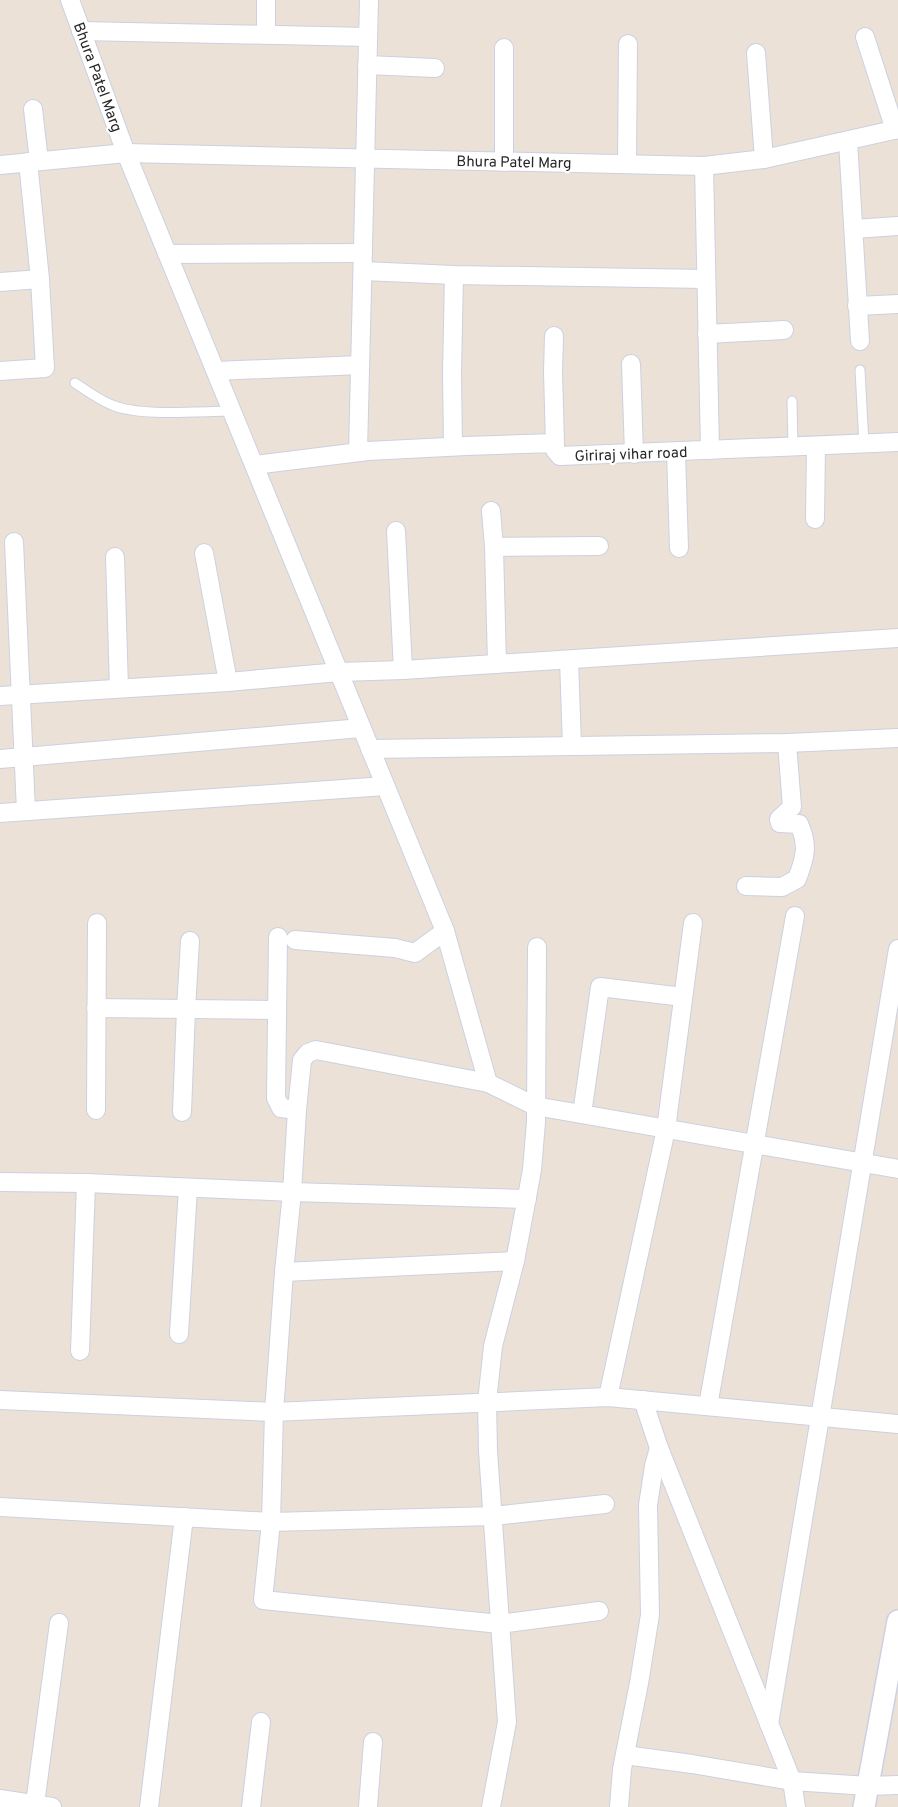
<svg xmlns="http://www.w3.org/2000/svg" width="898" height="1807" font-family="Overpass,sans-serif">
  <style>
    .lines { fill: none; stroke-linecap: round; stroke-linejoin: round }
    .service-casing { stroke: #cbd1e2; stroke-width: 11 }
    .minor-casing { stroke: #cbd1e2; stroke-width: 20 }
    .tertiary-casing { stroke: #cbd1e2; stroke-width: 24 }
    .service { stroke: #fff; stroke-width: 9 }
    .minor { stroke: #fff; stroke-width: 18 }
    .tertiary { stroke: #fff; stroke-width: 21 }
    .labels { text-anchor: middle; stroke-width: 4.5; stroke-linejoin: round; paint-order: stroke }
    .street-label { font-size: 15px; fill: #272727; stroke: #fff }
  </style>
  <rect width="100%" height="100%" fill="#ebe1d6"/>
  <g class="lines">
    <g class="service-casing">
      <g id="service">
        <path d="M860,370L864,444"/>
        <path d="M75,383C87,391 99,400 112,405C140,417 200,411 232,411"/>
        <path d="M792,401L793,447"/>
      </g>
    </g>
    <g class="minor-casing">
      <g id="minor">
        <path d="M70,0L126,153L445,931"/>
        <path d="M266,0V35"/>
        <path d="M81,31L368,37"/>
        <path d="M865,37L895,130"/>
        <path d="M756,53L764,159"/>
        <path d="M367,65L435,68"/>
        <path d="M33,109L39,161"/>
        <path d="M848,141L860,341"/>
        <path d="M504,162V48"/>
        <path d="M627,164L628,44"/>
        <path d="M0,165L126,153L704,166L764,159L898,129"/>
        <path d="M704,166L710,450"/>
        <path d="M854,229L898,226"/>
        <path d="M167,254L363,253"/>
        <path d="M363,271L454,275L706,279"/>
        <path d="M0,282L40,279"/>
        <path d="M857,306L898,304"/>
        <path d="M707,334L784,330"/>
        <path d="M554,336L553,372L555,443"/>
        <path d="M631,364L634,454"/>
        <path d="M0,371L45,368L40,279L28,162"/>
        <path d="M216,371L360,365"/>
        <path d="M453,446L452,373L454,275"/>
        <path d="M358,452L369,0"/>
        <path d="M676,452L679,548"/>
        <path d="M254,465L368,451L466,446L555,443V450L560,456L898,442"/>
        <path d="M491,511L494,547"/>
        <path d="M815,519L816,446"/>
        <path d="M396,531L403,670"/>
        <path d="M14,542L26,811"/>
        <path d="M204,553L228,682"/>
        <path d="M115,557L119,688"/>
        <path d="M569,660L572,746"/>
        <path d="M497,664L494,547L599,546"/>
        <path d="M0,696L228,682L339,672L403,670L898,638"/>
        <path d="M370,749L787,743L898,738"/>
        <path d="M0,759L361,728"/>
        <path d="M0,813L385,786"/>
        <path d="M746,886L782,887L797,879C805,858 809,846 799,824L780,823L779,819L792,807L787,743"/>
        <path d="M278,937L276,1098L281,1108L297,1110"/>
        <path d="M295,940L395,948L415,953L445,931L488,1083"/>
        <path d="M96,1008L277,1010"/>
        <path d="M96,1110L97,923"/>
        <path d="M182,1112L186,1009L190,941"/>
        <path d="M582,1114L600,987L683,997"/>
        <path d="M0,1182L86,1183L292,1192L527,1199"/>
        <path d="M284,1272L515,1261"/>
        <path d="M179,1334L188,1188"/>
        <path d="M80,1351L86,1183"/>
        <path d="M608,1397L666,1129L693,923"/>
        <path d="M0,1400L274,1412L608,1397L898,1424"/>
        <path d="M643,1400L659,1448L792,1781L796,1807"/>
        <path d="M708,1406L795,916"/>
        <path d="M0,1507L271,1522L493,1516L605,1504"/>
        <path d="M599,1611L500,1624L263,1600L271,1522L274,1412L284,1272L292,1192L297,1110L302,1060L308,1053L316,1050L488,1083L535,1106L898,1169"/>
        <path d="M769,1724L898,949"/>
        <path d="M625,1755L692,1764L792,1781L868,1786L898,1785"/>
        <path d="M0,1799L52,1807"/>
        <path d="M35,1804L59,1623"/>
        <path d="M149,1807L184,1517"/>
        <path d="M251,1807L261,1722"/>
        <path d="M368,1807L373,1742"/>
        <path d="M491,1807L507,1722L488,1451L487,1402L493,1346L515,1261L532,1170L536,1122L537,947"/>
        <path d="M619,1807L622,1769L639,1683L650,1615L648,1505L654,1466L659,1448"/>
      </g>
    </g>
    <g class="tertiary-casing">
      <path id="tertiary" d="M864,1807L898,1621"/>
    </g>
    <use href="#service" class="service"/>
    <use href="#minor" class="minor"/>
    <use href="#tertiary" class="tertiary"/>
  </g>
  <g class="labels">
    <g class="street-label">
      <text transform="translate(98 77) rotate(70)" y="5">Bhura Patel Marg</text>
      <text transform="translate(514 162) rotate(1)" y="5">Bhura Patel Marg</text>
      <text transform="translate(631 454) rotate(-2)" y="5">Giriraj vihar road</text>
    </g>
  </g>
</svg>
